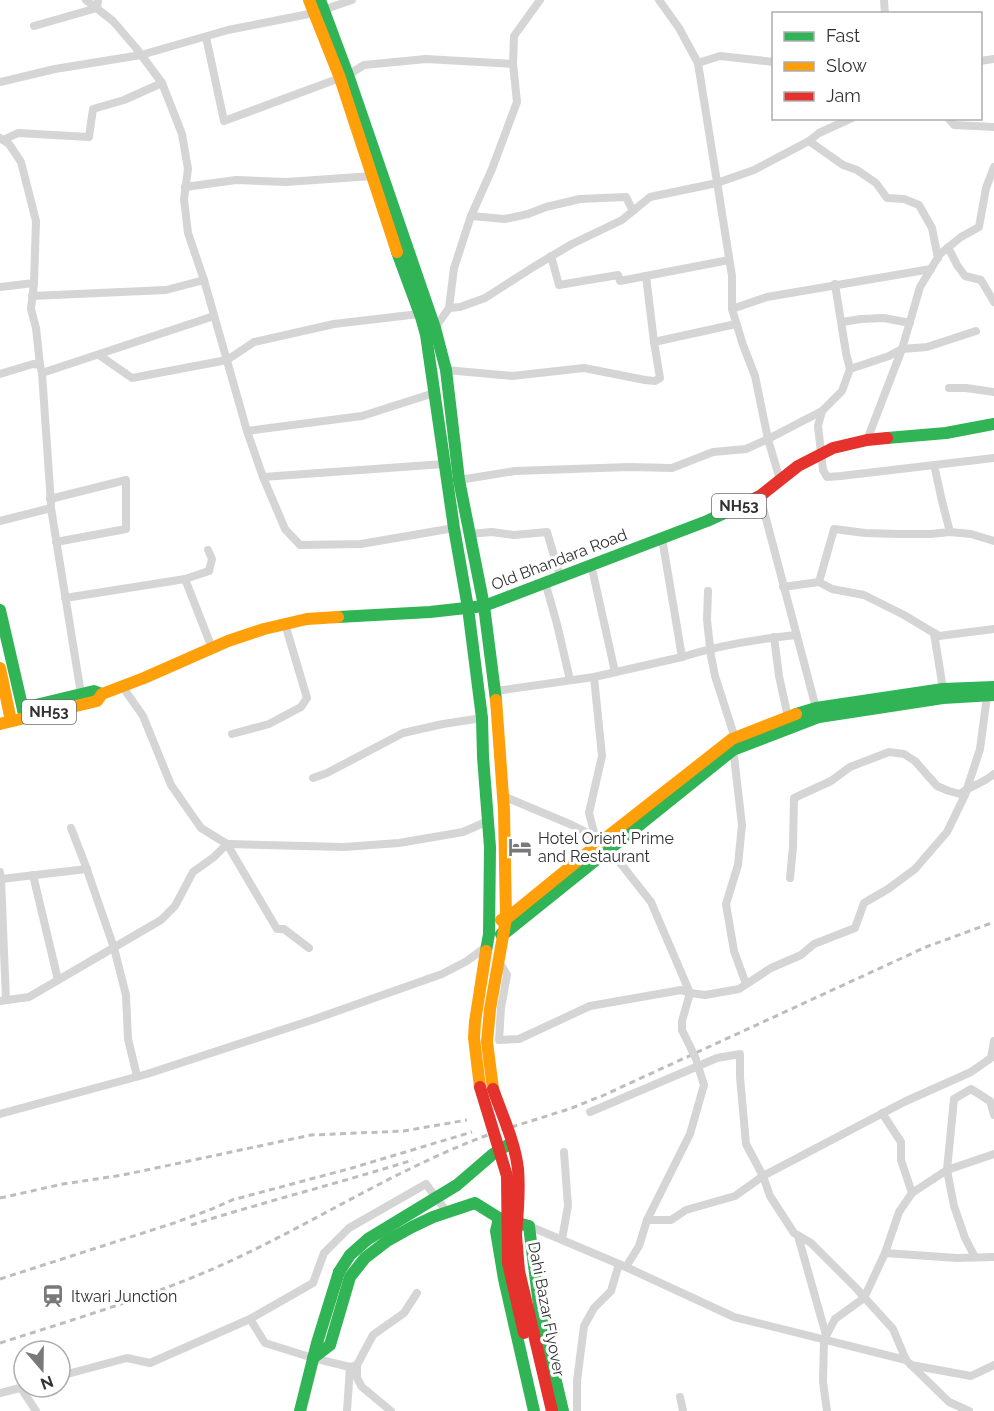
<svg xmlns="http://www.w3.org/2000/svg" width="994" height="1411" font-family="Raleway,sans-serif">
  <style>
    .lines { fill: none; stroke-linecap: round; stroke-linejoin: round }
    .street { stroke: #d5d5d5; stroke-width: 8 }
    .fast { stroke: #30b455; stroke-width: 12 }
    .slow { stroke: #ff9f0a; stroke-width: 12 }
    .jam { stroke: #e5322d; stroke-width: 12 }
    .rail { stroke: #bdbdbd; stroke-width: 3; stroke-dasharray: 6 4.5; stroke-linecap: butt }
    .street-bridge { stroke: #d5d5d5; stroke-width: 8 }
    .fast-bridge { stroke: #30b455; stroke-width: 12 }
    .jam-bridge { stroke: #e5322d; stroke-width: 12 }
    .labels { text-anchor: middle; stroke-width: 6; stroke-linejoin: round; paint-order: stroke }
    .shield { fill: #fff; stroke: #6f6f6f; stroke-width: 1.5 }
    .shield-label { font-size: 15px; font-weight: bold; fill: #313131 }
    .street-label { font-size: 16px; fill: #313131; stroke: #fff }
    .poi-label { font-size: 16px; fill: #313131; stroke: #fff; text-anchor: start }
  </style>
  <rect width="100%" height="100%" fill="#fff"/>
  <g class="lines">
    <g class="street">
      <path d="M86,0L113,21L136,48L162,83L182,134L188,169L184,199L188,233L204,280L247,431L263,477L285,529L300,545L361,544L454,528"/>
      <path d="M659,0L679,28L698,63L732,276V309L743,345L755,376L768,439L780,480"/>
      <path d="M884,0L885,14"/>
      <path d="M34,26L97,8L98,0"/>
      <path d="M206,37L224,121L340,78"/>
      <path d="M980,61L994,59"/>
      <path d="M698,63L720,56L774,62"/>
      <path d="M348,75L364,65L426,59L513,64"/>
      <path d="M0,82L55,69L141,55L228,30L314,13L352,0"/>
      <path d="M948,118L954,125L994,127"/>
      <path d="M0,138L9,144L21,162L36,221L34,283L31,309L36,328L40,365"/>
      <path d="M3,140L18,133L89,137L93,109L124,100L162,83"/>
      <path d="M809,141L843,165L857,170L876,183L887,198L904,199L919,205L932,228L938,258"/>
      <path d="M185,187L236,180L286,182L373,176"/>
      <path d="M471,216L505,219L528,214L546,207L580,199L626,197L633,211"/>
      <path d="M948,247L957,265L965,276L981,280L994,302"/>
      <path d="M551,256L559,285L618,275L620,281L646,276L654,342L736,324"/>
      <path d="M646,276L729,260"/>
      <path d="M835,284L846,353L850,369"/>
      <path d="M0,287L34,283"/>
      <path d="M32,296L166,290L204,280"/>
      <path d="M449,308L460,307L485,298L535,266L572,244L622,220L650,197L717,183L754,170L809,141L819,133L852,118"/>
      <path d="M732,309L767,297L931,269"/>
      <path d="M842,322L861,319L884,318L910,323"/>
      <path d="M435,328L449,308L454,268L471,216L492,169L517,102L513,64L514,36L540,0"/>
      <path d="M976,331L927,347L902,349L889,356L850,369L842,391L822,411L818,426L823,470L827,477L841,476L994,458"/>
      <path d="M99,355L132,378L227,360L254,342L334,324L419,314"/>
      <path d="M446,370L512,376L584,368L645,380L655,381L660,378L654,342"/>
      <path d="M42,373L214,316"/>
      <path d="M0,374L33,364L40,365L42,373L51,504"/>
      <path d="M949,388H966L994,392"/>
      <path d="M247,431L362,416L434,393"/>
      <path d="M867,440L902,349L920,287L940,254L961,237L979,227L986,188L994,167"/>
      <path d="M934,465L942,501L950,532"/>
      <path d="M263,477L444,464"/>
      <path d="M459,480L515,471L629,467L672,468L713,452L746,449L768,439L822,411"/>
      <path d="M760,496L816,708"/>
      <path d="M50,499L126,480V529L56,542"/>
      <path d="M0,521L51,508L81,694"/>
      <path d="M469,534L492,532L514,535L547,532L560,576"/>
      <path d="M208,550L212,559L209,571L185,579L212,648"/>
      <path d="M591,564L615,672"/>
      <path d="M545,582L557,624L570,680"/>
      <path d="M819,582L834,529L865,533L899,534H931L950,532L971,534L994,541"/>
      <path d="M783,587L819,582L832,589L864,595L904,615L939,636L994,629"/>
      <path d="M708,591L707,620L711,656L715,676L733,732L732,739L742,825L738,865L726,904L734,951L746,984"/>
      <path d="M65,598L185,579"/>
      <path d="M934,633L943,689"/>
      <path d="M774,637L779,676L788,717"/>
      <path d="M682,657C720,645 757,639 796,635"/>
      <path d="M594,677L682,657L662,538"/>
      <path d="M496,691L594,677L602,756L589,813L598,847"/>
      <path d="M232,734L269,724L301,707L307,698L285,624"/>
      <path d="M313,778L327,773L403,733L443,724L482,718"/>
      <path d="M503,796L572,825L594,836"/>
      <path d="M71,828L85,864L114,948L126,995L128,1039L137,1076"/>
      <path d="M227,844L344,847L399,843L463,832L488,821"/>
      <path d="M227,844L277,929H284L309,948"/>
      <path d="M606,845L651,902L690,993L682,1021V1030"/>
      <path d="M0,872L1,879L87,869"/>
      <path d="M33,875L58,980"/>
      <path d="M790,878L793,847L794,798L831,781L850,767L889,752L904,754L915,761L937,786L949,791L960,794C972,785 982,784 994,774"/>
      <path d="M1,879L6,1000"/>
      <path d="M499,961L507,975L501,1008L499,1040L519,1039L590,1006L681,990L690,993L705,995L739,989L771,968L801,955L814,944L855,928L864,903L888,889L915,869L947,832L965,795L980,749L987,696"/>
      <path d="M0,1001L29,997L161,920L175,906L193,872L214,857L227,844L201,828L171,785L143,716L122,686"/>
      <path d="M590,1112L717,1058L740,1054V1077L746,1144L763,1176L770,1196L794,1233L811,1243L855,1287L893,1329L906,1360L949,1402L969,1411"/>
      <path d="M882,1113L901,1142V1160L912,1193L899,1212L885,1253"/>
      <path d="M0,1114L147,1074L312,1020L442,974L467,961L487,946"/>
      <path d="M912,1193L947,1170L994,1154"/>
      <path d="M647,1220H671L686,1210L735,1196L763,1176L904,1102L971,1072L991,1058L994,1041"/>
      <path d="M529,1226L626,1267L734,1317L906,1360"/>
      <path d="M798,1236L826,1335"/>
      <path d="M562,1239L568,1206L564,1152"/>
      <path d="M975,1257L965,1238L954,1206L947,1170L954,1099L971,1089L990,1101L994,1115"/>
      <path d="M626,1267L639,1246L647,1220L690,1134L704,1085L697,1063"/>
      <path d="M250,1319L265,1343L313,1358L350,1367L357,1365L373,1335L404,1313L417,1293"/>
      <path d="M357,1365V1378L362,1387L391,1411"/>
      <path d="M911,1365L971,1376L994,1365"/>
      <path d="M60,1376L127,1358L150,1363L250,1319L313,1283L324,1253L349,1228L426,1184L447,1212"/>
      <path d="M21,1388L36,1411"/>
      <path d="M0,1393L24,1387"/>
      <path d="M680,1397L683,1411"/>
      <path d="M347,1411L350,1367"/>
      <path d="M577,1411V1381L584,1326L594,1308L611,1291L619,1264"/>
      <path d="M827,1411L823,1382L824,1340L835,1319L864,1298L885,1253L957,1258L994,1257"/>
    </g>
    <g class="fast">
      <path d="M320,0L348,75L435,328L446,370L459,480L484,606L496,700"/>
      <path d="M397,252L421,317L426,335L454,528L468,608L482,718L483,757L490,847L489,934L486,951"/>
      <path d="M887,438L946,433L994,424"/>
      <path d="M0,610L24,714"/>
      <path d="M338,617L430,612L484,606L707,521L729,511"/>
      <path d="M23,708L94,691L102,694"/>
      <path d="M796,714L816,708L943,689L994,687"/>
      <path d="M501,934L505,933L733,750L819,717L943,698L994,695"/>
      <path d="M499,1218L496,1231L504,1279L534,1411"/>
      <path d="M313,1358L330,1345L350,1277L365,1258L387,1241L412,1227L433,1217L475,1203L499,1218L529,1226L540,1313L563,1411"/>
      <path d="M300,1411L317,1343L339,1272"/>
    </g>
    <g class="slow">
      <path d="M309,0L340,78L397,252"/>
      <path d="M0,668L11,721"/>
      <path d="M0,724L97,701L102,694L144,678L228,641L264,629L307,619L338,617"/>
      <path d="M501,920L506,919L602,841L732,739L796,714"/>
      <path d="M480,1087L474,1038L475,1022L486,951"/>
      <path d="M493,1089L487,1042L490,1009L506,919L504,810L496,700"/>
    </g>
    <g class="jam">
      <path d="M729,511L760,496L798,466L833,448L867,440L887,438"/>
      <path d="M516,1235L519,1271L552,1411"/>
    </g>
    <g class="rail">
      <path d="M0,1198L63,1184L123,1175L311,1135L404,1131L467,1120"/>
      <path d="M191,1225C264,1202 339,1183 413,1160"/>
      <path d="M0,1279L174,1223L212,1209L232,1200L352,1168L472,1132"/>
      <path d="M0,1343C72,1320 146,1298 215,1268C299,1231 376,1181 460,1146C492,1132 526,1123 559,1112C574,1108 588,1101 602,1096L926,947L994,922"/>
    </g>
    <path class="street-bridge" d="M682,1030L696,1059"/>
    <path class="fast-bridge" d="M339,1272L350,1255L368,1239L457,1185L493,1154L511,1143"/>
    <g class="jam-bridge">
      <path d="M480,1087L507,1176L508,1263L524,1333"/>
      <path d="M493,1089C502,1115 515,1142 518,1169C520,1191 518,1213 516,1235"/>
    </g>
  </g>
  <defs>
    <g id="hotel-bare" transform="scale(1.8)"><path d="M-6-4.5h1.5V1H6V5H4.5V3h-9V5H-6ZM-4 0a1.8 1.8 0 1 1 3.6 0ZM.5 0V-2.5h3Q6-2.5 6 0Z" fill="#797979" stroke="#fff" stroke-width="2.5" paint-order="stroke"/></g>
    <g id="station-bare" transform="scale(1.8)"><path d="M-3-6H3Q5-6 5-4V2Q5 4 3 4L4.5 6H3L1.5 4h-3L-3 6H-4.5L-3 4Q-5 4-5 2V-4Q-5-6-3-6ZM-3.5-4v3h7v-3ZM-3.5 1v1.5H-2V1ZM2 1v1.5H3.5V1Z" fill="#797979" stroke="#fff" stroke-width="2.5" paint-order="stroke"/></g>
  </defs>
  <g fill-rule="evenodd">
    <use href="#hotel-bare" x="520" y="847"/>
    <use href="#station-bare" x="53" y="1296"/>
  </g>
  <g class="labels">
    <g class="shield">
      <rect x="712" y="494" width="54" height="24" rx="4.5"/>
      <rect x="22" y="700" width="54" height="24" rx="4.5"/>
    </g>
    <g class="shield-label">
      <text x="739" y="511">NH53</text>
      <text x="49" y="717">NH53</text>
    </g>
    <g class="street-label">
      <text transform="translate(559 559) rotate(-21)" y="6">Old Bhandara Road</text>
      <text transform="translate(547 1309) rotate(79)" y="6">Dahi Bazar Flyover</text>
    </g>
    <g class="poi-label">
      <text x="538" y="844">Hotel Orient Prime<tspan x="538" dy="18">and Restaurant</tspan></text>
      <text x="71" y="1302">Itwari Junction</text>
    </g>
  </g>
  <rect x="772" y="12" width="210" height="108" fill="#ffffff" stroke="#adadad" stroke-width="1.5"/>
  <rect x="784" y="32" width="30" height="9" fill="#30b455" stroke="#adadad" stroke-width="1.5"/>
  <text x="826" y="42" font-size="18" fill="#313131">Fast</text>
  <rect x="784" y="62" width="30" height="9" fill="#ff9f0a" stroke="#adadad" stroke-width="1.5"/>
  <text x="826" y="72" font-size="18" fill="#313131">Slow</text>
  <rect x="784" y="92" width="30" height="9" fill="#e5322d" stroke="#adadad" stroke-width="1.5"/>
  <text x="826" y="102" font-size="18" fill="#313131">Jam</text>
  <g transform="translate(42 1369) rotate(160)"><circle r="28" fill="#ffffff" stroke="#adadad" stroke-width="1.5"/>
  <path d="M0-4.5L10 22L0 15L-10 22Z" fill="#797979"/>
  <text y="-9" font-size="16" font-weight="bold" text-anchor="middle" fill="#313131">N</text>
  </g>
</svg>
